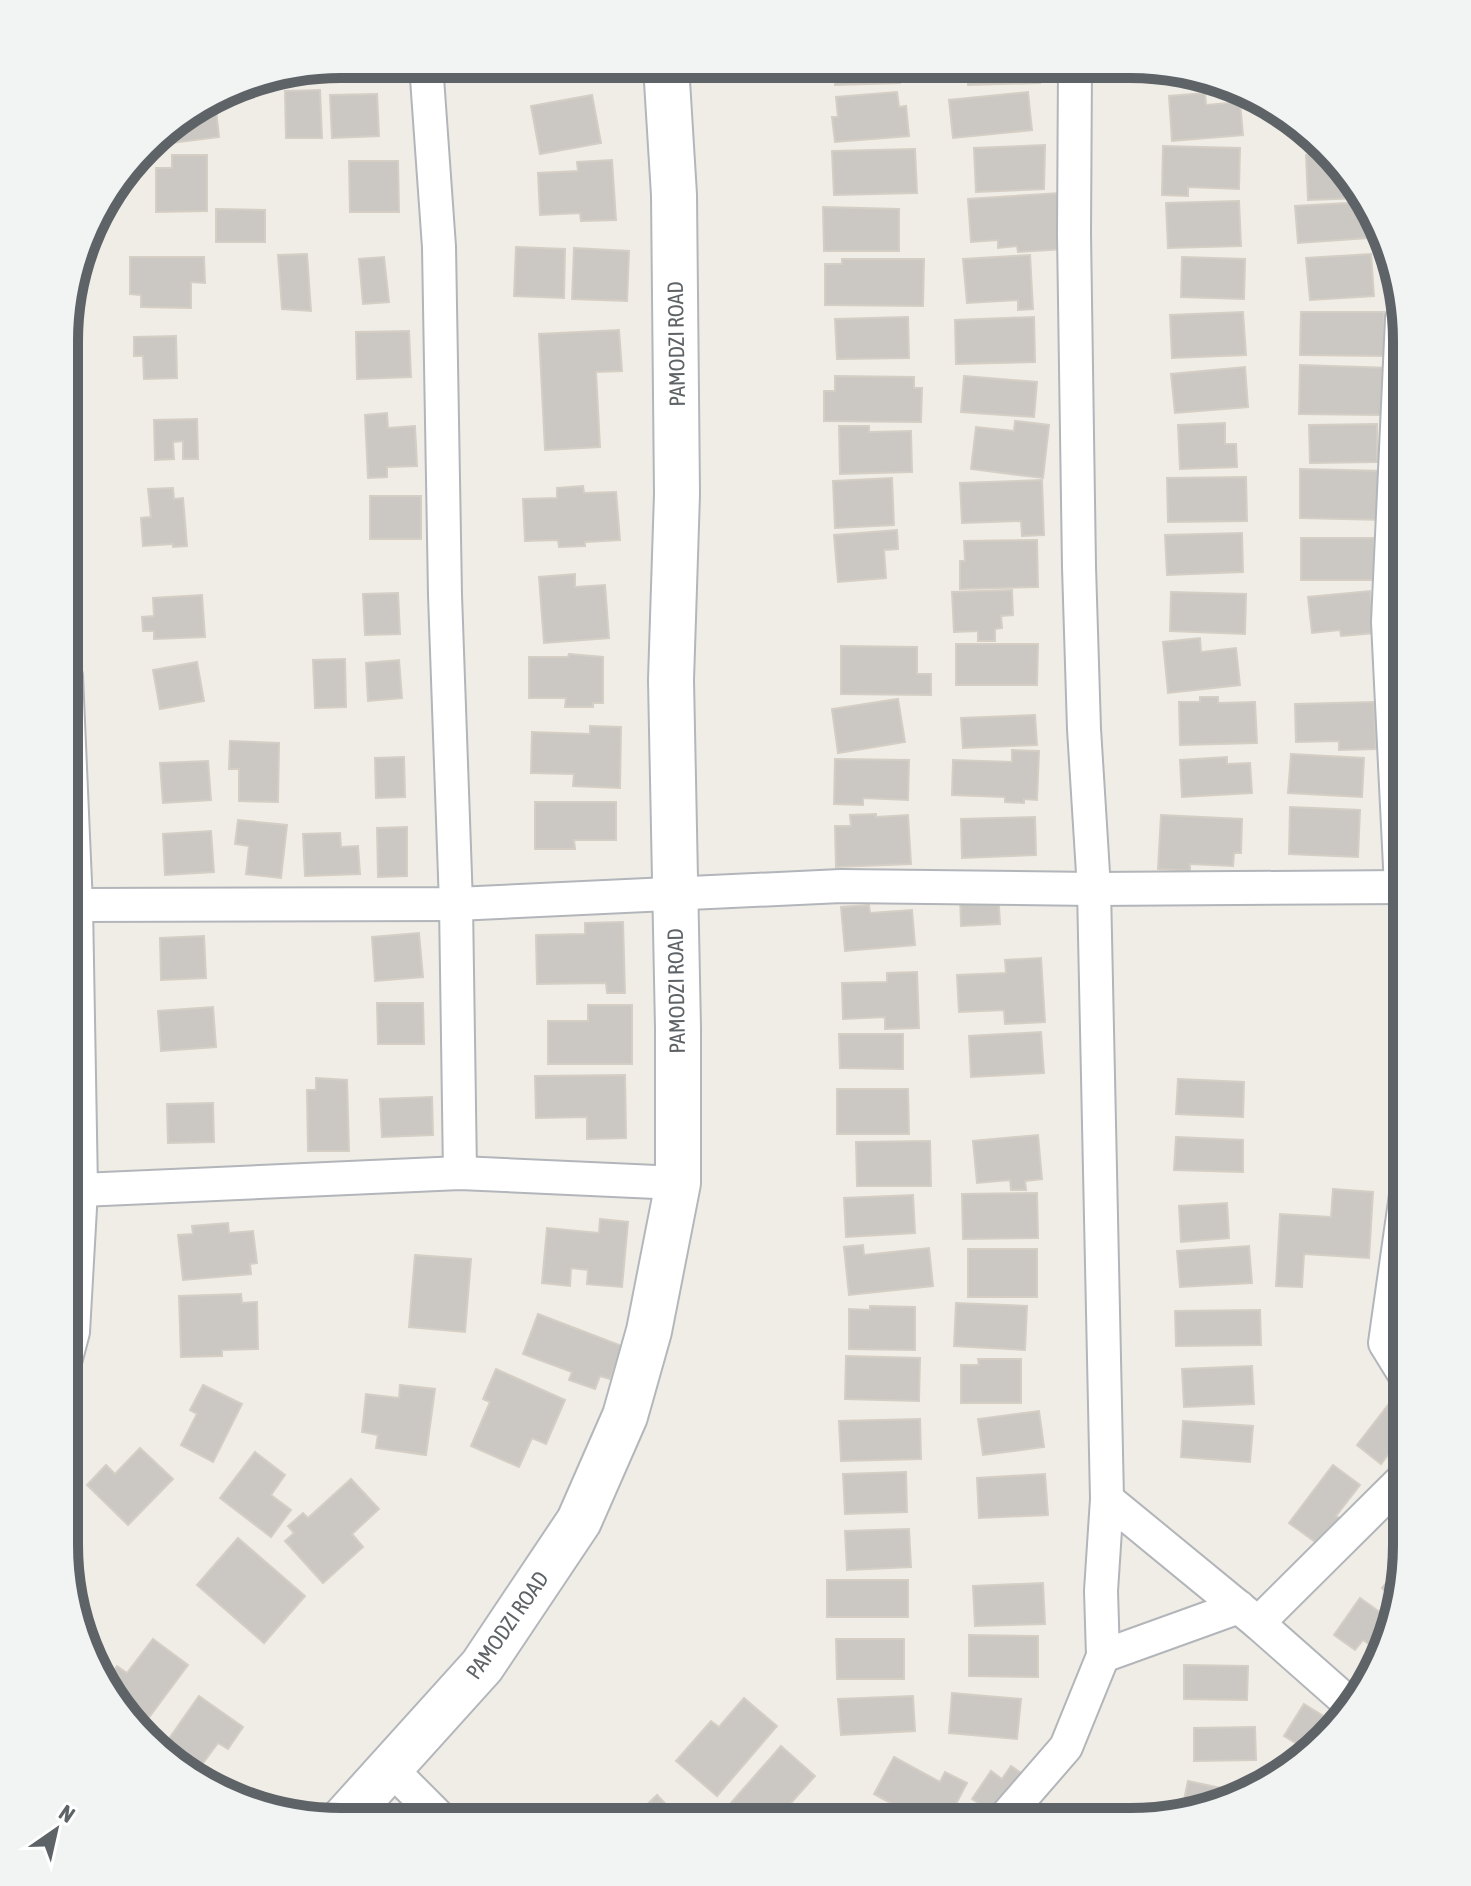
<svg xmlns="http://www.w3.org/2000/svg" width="1471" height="1886" font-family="'Asap Condensed',sans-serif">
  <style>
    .building { fill: #cbc8c3; stroke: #d4cec5; stroke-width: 2 }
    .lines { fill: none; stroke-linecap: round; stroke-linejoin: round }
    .street-casing { stroke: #b2b5b9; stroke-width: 36 }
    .secondary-casing { stroke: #b3b7bb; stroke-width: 48 }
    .street { stroke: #fff; stroke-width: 32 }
    .secondary { stroke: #fff; stroke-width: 44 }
    .labels { text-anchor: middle; stroke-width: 6; stroke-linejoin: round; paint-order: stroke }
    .street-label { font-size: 22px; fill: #5e6367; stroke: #fff }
    .rim { fill: none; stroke: #5e6367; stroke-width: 10 }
  </style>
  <rect width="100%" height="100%" fill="#f0ede7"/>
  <g class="building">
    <path d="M515,65H588L589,71L517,79Z"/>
    <path d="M834,65L899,66L900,83L835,85Z"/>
    <path d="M967,66H1039L1040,83L968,85Z"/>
    <path d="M1176,70L1205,82L1177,83Z"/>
    <path d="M320,90L322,138H286L285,91Z"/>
    <path d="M897,92L899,107L906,106L909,136L835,142L832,117H838L836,97Z"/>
    <path d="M1028,92L1032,130L953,138L949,100Z"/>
    <path d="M1205,93L1206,105L1240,102L1243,135L1172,141L1169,96Z"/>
    <path d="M377,94L379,136L332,138L330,95Z"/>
    <path d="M592,95L601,143L540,154L531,106Z"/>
    <path d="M215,100L219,137L172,143L170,126Z"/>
    <path d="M1045,145L1044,189L976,192L974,148Z"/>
    <path d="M1163,146L1240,148L1239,189L1188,187V196L1162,195Z"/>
    <path d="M915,149L917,193L834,195L832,151Z"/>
    <path d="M1326,154L1361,198L1308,200L1306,155Z"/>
    <path d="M172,155H207V211L156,212V168H172Z"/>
    <path d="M612,160L616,220L581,221L580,213L540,215L538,173L578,171L577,162Z"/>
    <path d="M349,161H398L399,212H350Z"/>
    <path d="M1060,193L1064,249L1018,252L1017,246L998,248V240L971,242L968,199Z"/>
    <path d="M1239,201L1241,246L1168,248L1166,203Z"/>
    <path d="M1365,202L1368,238L1298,243L1295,206Z"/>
    <path d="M823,207L899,209V251H824Z"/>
    <path d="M216,209L265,210V242H216Z"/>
    <path d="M516,247L565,249L564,298L514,296Z"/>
    <path d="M574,248L629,251L627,301L572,299Z"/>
    <path d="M307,254L311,311L282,309L278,255Z"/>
    <path d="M1371,254L1374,296L1310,300L1306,258Z"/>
    <path d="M1030,255L1033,309L1018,310V300L967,303L963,259Z"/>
    <path d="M130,257H204L205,283L191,282V308L141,307V295L130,294Z"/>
    <path d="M384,257L389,302L363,304L359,259Z"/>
    <path d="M1182,257L1245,259L1244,299L1181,297Z"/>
    <path d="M842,259H924L923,306L825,305V264H842Z"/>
    <path d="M1243,312L1246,355L1172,358L1170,315Z"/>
    <path d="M1301,312H1384V356L1300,355Z"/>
    <path d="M908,317L909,358L837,359L835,319Z"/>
    <path d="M1034,317L1035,362L956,364L955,320Z"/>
    <path d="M619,330L622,371L596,372L600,447L545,450L539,334Z"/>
    <path d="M409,331L411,377L357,379L356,332Z"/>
    <path d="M176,336L177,378L144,379L143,356H134V337Z"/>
    <path d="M1300,365L1391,368V385H1382L1381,415L1299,414Z"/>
    <path d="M1245,367L1248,407L1175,413L1171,374Z"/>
    <path d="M835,376L914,377V388H922L921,422L824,421V391H835Z"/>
    <path d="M964,376L1037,382L1034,417L961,412Z"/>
    <path d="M387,413L388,428L415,426L417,466L387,467V477L368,478L365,415Z"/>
    <path d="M197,419L198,459H183V441L173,442L174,459L155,460L154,420Z"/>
    <path d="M1015,421L1049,425L1043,478L971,469L976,427L1014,431Z"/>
    <path d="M1225,423V444H1236L1237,467L1180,469L1178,425Z"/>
    <path d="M1377,424V462L1310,463L1309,425Z"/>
    <path d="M839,426H869V432L911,431L912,472L840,474Z"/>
    <path d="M1300,469L1386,471L1385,520L1300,518Z"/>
    <path d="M1246,477L1247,521L1168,522L1167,478Z"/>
    <path d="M892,478L894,525L835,528L833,481Z"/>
    <path d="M1042,480L1044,535L1022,536L1021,521L962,523L960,483Z"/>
    <path d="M583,486L584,493L616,492L620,540L585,542V546L559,547L558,540L525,541L523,499L557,498V488Z"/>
    <path d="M173,488L174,499L183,498L187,546L173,547V544L143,546L141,518L151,517L148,489Z"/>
    <rect x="370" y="496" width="51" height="43"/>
    <path d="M897,530L898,549L884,550L886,578L838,582L834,535Z"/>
    <path d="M1242,533L1243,572L1167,575L1165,535Z"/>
    <rect x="1301" y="538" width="73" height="42"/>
    <path d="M1037,540L1038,587L960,589V561H965L964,541Z"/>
    <path d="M575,574V587L605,585L609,638L544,643L539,577Z"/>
    <path d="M1012,590L1013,615L1001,616L1002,628L995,629V641H978V631L954,632L952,592Z"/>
    <path d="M1370,591L1375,633L1341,636L1340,630L1312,633L1308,597Z"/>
    <path d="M1171,592L1246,594L1245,634L1170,631Z"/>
    <path d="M398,593L400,634L365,635L363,594Z"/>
    <path d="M202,595L205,637L154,639V631H143L142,617L154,616L153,598Z"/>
    <path d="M1200,638L1201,652L1236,648L1240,685L1168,693L1163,642Z"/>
    <path d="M956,644H1038L1037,685H956Z"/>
    <path d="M841,646L917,647V674H931V695L841,694Z"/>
    <path d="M569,654L603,657V703H593V707H565L566,698H529V657H568Z"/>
    <path d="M345,659L346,707L315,708L313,660Z"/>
    <path d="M399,660L402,698L368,701L366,663Z"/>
    <path d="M197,662L204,701L160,709L153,670Z"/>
    <path d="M1200,697H1218V703L1255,702L1257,743L1180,745L1179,702H1200Z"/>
    <path d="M898,699L905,742L838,753L832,709Z"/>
    <path d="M1374,702L1376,749L1339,750V741L1296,742L1295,704Z"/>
    <path d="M1035,715L1037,745L963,748L961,718Z"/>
    <path d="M590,726L621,727L620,788L573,786L574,774L531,773L532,732L590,734Z"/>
    <path d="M230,741L279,743L278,802L239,801V769H229Z"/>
    <path d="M1012,750L1039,751L1037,800L1024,799V803L1005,802V797L952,795L953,760L1012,762Z"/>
    <path d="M1291,754L1364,758L1362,797L1288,793Z"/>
    <path d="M404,757L405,797L376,798L375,758Z"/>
    <path d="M1227,757V764L1250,763L1252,793L1182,797L1180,760Z"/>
    <path d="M835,759L909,760L908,800L863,798V805L834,804Z"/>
    <path d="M208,761L211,800L163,803L160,763Z"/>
    <path d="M535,802H616V840H574L575,849H535Z"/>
    <path d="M1290,807L1360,810L1358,857L1289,854Z"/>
    <path d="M876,814V817L908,815L911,864L836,867L835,826H851L850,815Z"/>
    <path d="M1161,815L1242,819L1241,853H1234L1233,866L1190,864V871L1158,869Z"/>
    <path d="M1035,817L1036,855L962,858L961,819Z"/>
    <path d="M238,820L287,825L281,878L246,874L249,846L235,844Z"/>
    <path d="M407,827V876L378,877L377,828Z"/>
    <path d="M211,831L214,872L165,875L163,834Z"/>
    <path d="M340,833L341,847L358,846L360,874L305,876L303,834Z"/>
    <path d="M998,890L1000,924L961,926L960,892Z"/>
    <path d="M869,905L870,913L912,910L915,945L845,951L841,907Z"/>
    <path d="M623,922L625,993H607L606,983L537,984L536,935L585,934V923Z"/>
    <path d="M419,933L423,977L375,981L372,937Z"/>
    <path d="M204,936L206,978L161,980L160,938Z"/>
    <path d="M1041,958L1045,1022L1005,1024L1004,1010L959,1012L957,975L1006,973L1005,960Z"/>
    <path d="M917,972L919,1028L885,1029V1017L843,1019L842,983L887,982V973Z"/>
    <path d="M377,1003H423L424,1044H378Z"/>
    <path d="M588,1005H632V1064H548V1021H588Z"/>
    <path d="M213,1007L216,1047L161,1051L158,1011Z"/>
    <path d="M1041,1032L1044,1073L971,1077L969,1036Z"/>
    <path d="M839,1034H903V1069L840,1068Z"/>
    <path d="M625,1075L626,1138L587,1139V1117L536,1118L535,1076Z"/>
    <path d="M316,1078L347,1080L349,1151H308L307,1090H316Z"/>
    <path d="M1178,1079L1244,1082L1243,1117L1176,1114Z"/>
    <path d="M837,1089H908L909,1134H837Z"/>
    <path d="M432,1097L433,1135L382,1137L380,1099Z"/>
    <path d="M213,1103L214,1142L168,1143L167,1104Z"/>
    <path d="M1038,1135L1042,1179L1025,1181L1026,1190H1011L1010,1180L977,1183L973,1141Z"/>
    <path d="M1176,1137L1243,1140V1172L1174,1170Z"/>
    <path d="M930,1141L931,1186H857L856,1142Z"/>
    <path d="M1333,1189L1373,1192L1369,1258L1304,1254L1302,1287L1276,1286L1280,1214L1331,1217Z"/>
    <path d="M1037,1193L1038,1238L963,1239L962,1194Z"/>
    <path d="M913,1195L915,1233L846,1237L844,1198Z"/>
    <path d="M1227,1203L1229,1238L1181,1242L1179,1206Z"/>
    <path d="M600,1219L628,1222L622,1287L587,1284L588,1270L571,1268L570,1286L542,1283L547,1228L599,1233Z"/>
    <path d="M228,1223L229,1233L253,1231L257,1263L250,1264L251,1274L183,1280L178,1235L193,1234L192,1226Z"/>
    <path d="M863,1245L864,1255L929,1248L933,1286L849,1295L844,1247Z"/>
    <path d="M1249,1246L1252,1283L1180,1287L1177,1251Z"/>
    <rect x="968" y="1249" width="69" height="48"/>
    <path d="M415,1255L471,1259L465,1332L409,1327Z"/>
    <path d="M241,1294L242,1303L257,1302L258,1349L222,1350V1356L181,1357L179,1296Z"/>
    <path d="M956,1303L1027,1306L1025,1350L954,1346Z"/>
    <path d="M870,1306L915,1307V1350L849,1349V1309L870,1310Z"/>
    <path d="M1260,1310L1261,1345L1176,1346L1175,1311Z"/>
    <path d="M538,1314L622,1346L610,1379L600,1376L595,1389L569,1380L572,1372L523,1354Z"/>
    <path d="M846,1356L920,1358L919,1401L845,1399Z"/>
    <path d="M978,1359H1021V1403H961V1365H979Z"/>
    <path d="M1252,1366L1254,1404L1184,1407L1182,1369Z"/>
    <path d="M496,1369L565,1400L546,1444L532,1438L519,1467L471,1446L490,1402L483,1399Z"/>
    <path d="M203,1385L242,1404L213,1462L181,1445L197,1414L190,1410Z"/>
    <path d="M400,1385L435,1389L426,1455L376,1448L378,1435L362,1432L366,1394L399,1398Z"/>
    <path d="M1402,1387L1406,1391V1431L1381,1464L1357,1445Z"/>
    <path d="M1039,1411L1044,1447L983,1455L978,1419Z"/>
    <path d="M920,1419L921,1459L841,1461L839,1421Z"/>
    <path d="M1183,1421L1253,1426L1250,1462L1181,1457Z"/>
    <path d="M140,1448L173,1479L128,1525L87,1485L106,1465L115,1474Z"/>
    <path d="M255,1452L285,1475L271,1495L291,1510L271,1537L220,1498Z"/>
    <path d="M1333,1465L1360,1485L1336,1516L1341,1519L1321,1546L1289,1523Z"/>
    <path d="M906,1472L907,1512L845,1514L843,1474Z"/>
    <path d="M1045,1474L1048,1515L979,1518L977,1478Z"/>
    <path d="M351,1479L379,1509L352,1534L363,1547L323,1583L285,1541L294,1533L288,1526L303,1513L308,1518Z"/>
    <path d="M909,1529L911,1567L847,1570L845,1531Z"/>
    <path d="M238,1538L305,1596L264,1643L197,1585Z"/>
    <path d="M1406,1561V1564L1394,1599L1382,1588Z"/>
    <rect x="827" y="1580" width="81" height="37"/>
    <path d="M1043,1583L1045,1624L975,1626L973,1586Z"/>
    <path d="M1360,1598L1388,1618L1377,1650L1363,1640L1355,1650L1334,1635Z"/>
    <path d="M969,1635L1038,1636V1677L969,1676Z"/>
    <path d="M153,1639L188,1665L147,1720L122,1701L105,1682L117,1666L127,1673Z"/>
    <path d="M836,1639H904V1679H837Z"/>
    <path d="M1184,1665L1248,1666L1247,1700L1184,1699Z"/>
    <path d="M952,1693L1021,1699L1017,1739L949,1733Z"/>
    <path d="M199,1696L243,1727L228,1749L218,1743L200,1767L166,1743Z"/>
    <path d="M913,1696L915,1731L841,1735L838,1699Z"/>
    <path d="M744,1698L777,1726L717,1796L676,1761L711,1721L719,1727Z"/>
    <path d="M1304,1704L1333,1722L1304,1748L1284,1736Z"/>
    <path d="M1255,1727L1256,1760L1194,1761V1728Z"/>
    <path d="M781,1746L815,1776L775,1821H751L731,1803Z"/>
    <path d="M894,1757L940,1782L945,1772L967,1783L947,1821H908L906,1820L909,1813L874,1794Z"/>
    <path d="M1011,1766L1027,1777L1000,1817L972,1799L991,1771L1002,1779Z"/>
    <path d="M1188,1781L1249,1794L1182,1810Z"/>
    <path d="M657,1795L682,1821H630Z"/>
  </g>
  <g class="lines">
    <g class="street-casing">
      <g id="street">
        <path d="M426,64L439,247L445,595L456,904L460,1173"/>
        <path d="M1401,887L1388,622L1402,319"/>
        <path d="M76,905L456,904L841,886L1094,889L1407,887"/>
        <path d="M81,1190L460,1173L678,1183"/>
        <path d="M64,1366L73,1332L81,1190L76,905L66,676"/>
        <path d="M1406,1377L1385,1343L1407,1188"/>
        <path d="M1107,1499L1258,1623L1352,1706"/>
        <path d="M1258,1623L1406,1476"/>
        <path d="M1103,1656L1239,1607"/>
        <path d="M391,1769L442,1820"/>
        <path d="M1001,1822L1066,1747L1103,1656L1101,1591L1107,1499L1094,889L1084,729L1079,567L1074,234L1075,66"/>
      </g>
    </g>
    <g class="secondary-casing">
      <path id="secondary" d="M343,1820L482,1666L579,1521L625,1416L649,1331L678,1183V1028L671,680L677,494L674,195L666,65"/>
    </g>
    <use href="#street" class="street"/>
    <use href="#secondary" class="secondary"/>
  </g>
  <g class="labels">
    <g class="street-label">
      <text transform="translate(676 344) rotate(-91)" y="8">PAMODZI ROAD</text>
      <text transform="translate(676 991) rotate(-91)" y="8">PAMODZI ROAD</text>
      <text transform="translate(507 1625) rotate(-55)" y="8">PAMODZI ROAD</text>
    </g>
  </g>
  <path d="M0 0H1471V1886H0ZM341 78H1130A263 263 0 0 1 1393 341V1545A263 263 0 0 1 1130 1808H341A263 263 0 0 1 78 1545V341A263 263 0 0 1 341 78Z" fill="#f2f3f3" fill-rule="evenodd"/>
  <path class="rim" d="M341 78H1130A263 263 0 0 1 1393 341V1545A263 263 0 0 1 1130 1808H341A263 263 0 0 1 78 1545V341A263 263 0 0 1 341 78Z"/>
  <g transform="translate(56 1830) rotate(34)" stroke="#ffffff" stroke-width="6" paint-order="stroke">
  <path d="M0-6L14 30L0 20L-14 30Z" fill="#5e6367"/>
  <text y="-12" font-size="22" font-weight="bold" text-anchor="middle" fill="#5e6367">N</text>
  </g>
</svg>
